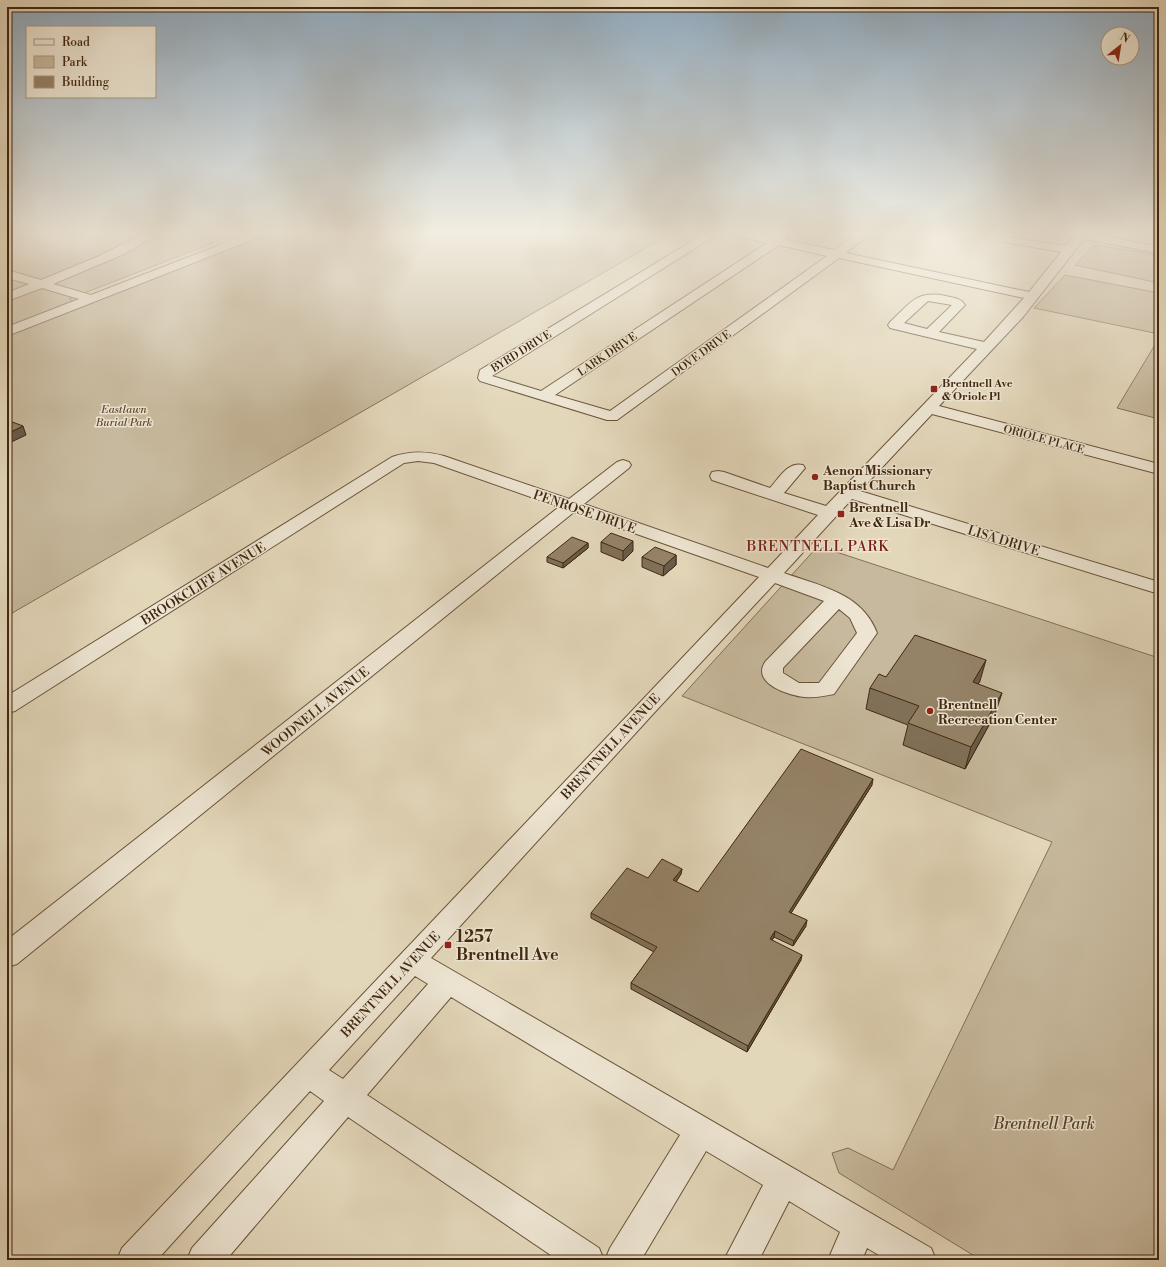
<svg xmlns="http://www.w3.org/2000/svg" width="1166" height="1267" font-family="'Libre Bodoni',serif">
  <style>
    .green { fill: #c7b99d; stroke: #847056 }
    .lines { fill: none; stroke-linecap: round; stroke-linejoin: round }
    .minor-casing { stroke: #6a533a; stroke-width: 2 }
    .minor { fill: #ede5d2; fill-rule: evenodd }
    .wall { fill: #807159; stroke: #412710 }
    .shaded-wall { fill: #685c49; stroke: #412710 }
    .building { fill: #958368; stroke: #412710 }
    .poi-dot { fill: #8f2418; stroke: #ede5d2; stroke-width: 1.5 }
    .labels { text-anchor: middle; stroke-width: 3; stroke-linejoin: round; paint-order: stroke }
    .far-street-label { font-size: 11px; fill: #412710; stroke: #ede5d2 }
    .far-poi-label { font-size: 11px; font-weight: bold; fill: #412710; stroke: #ede5d2; text-anchor: start }
    .far-park-label { font-size: 11px; font-style: italic; fill: #5c442c; stroke: #ede5d2 }
    .poi-label { font-size: 13px; font-weight: bold; fill: #412710; stroke: #ede5d2; text-anchor: start }
    .street-label { font-size: 13px; fill: #412710; stroke: #ede5d2 }
    .neighbourhood-label { font-size: 14px; letter-spacing: 1px; fill: #7a1f14; stroke: #ede5d2 }
    .near-poi-label { font-size: 16px; font-weight: bold; fill: #412710; stroke: #ede5d2; text-anchor: start }
    .near-park-label { font-size: 16px; font-style: italic; fill: #5c442c; stroke: #ede5d2 }
  </style>
  <rect width="100%" height="100%" fill="#e3d7ba"/>
  <filter id="stains"><feTurbulence type="fractalNoise" baseFrequency=".005" numOctaves="4"/><feColorMatrix values="0 0 0 0 .2 0 0 0 0 .09 0 0 0 0 .02 0 0 0 .5 -.17"/></filter>
  <radialGradient id="worn" r=".72"><stop offset=".6" stop-color="#630" stop-opacity="0"/><stop offset="1" stop-color="#630" stop-opacity=".3"/></radialGradient>
  <g class="green">
    <path d="M7,232H241L69,299L75,301L7,328Z"/>
    <path d="M273,232H674L7,616V336Z"/>
    <path d="M1096,245L1159,255V283L1075,265L1092,247Z"/>
    <path d="M1065,275L1159,293V334L1034,308Z"/>
    <path d="M1159,338V419L1117,408Z"/>
    <path d="M818,546L1159,658V1260H981L839,1173L832,1153L848,1148L893,1170L1052,842L682,696Z"/>
  </g>
  <g class="lines">
    <g class="minor-casing">
      <g id="minor">
        <path d="M7,232H22L20,234L7,238Z"/>
        <path d="M148,232H162L124,254L53,284L91,295L253,232H269L267,234L7,336V327L79,299L42,288L7,301V293L29,284L7,278V270L41,280L97,257Z"/>
        <path d="M707,232H721L492,376L541,391L767,243L730,234L729,232H749L775,237L783,234L789,237L786,240L834,250L860,232H872L846,253L1029,292L1061,252L999,241L997,239L999,237L1003,236L1066,246L1074,237L1060,234L1059,232H1089V233L1159,247V253L1084,239L1023,317L939,406L1159,464V474L932,414L860,491L1159,582V594L852,499L784,573C820,586 862,593 877,633L834,694C824,696 815,698 805,697C790,696 751,684 765,662L824,601L775,583L653,714L431,958L931,1248L936,1260H887L867,1248L862,1260H828L840,1232L789,1201L759,1260H724L763,1185L706,1151L641,1260H605L610,1248L680,1135L451,997L367,1095L599,1248L604,1260H558L348,1117L226,1260H187L192,1248L324,1101L310,1091L157,1260H117L122,1248L759,577L574,512L17,964L7,967V940L559,507L434,463L418,461L404,463L15,711L7,713V696L392,457C410,451 426,451 444,456L569,499L617,462L623,460L629,462L631,465L629,468L584,504L768,568L818,515L712,480L710,476L712,472L718,471L724,472L770,488C779,478 788,461 803,465L805,468L784,493L826,506L977,349L890,328L888,325L890,322C911,303 916,290 946,296C954,298 961,298 965,305L939,332L984,342L1024,298L839,258L617,420H607L480,381L478,378L480,370ZM779,245L827,256L610,411L555,395ZM928,301L952,305L927,329L904,323ZM839,609L850,618L857,633L819,683H799L783,673V668ZM415,976L428,984L343,1079L329,1070Z"/>
      </g>
    </g>
    <use href="#minor" class="minor"/>
  </g>
  <g class="wall">
    <path d="M601,542L633,551L623,561L601,552Z"/>
    <path d="M588,543V548L563,568L547,562V557Z"/>
    <path d="M676,555V565L663,576L642,567V557Z"/>
    <path d="M886,677L980,681L978,684L995,714L965,769L903,745L908,725L866,709L870,688Z"/>
    <path d="M872,785L791,913L806,926L793,946L774,937L772,940L801,960L747,1052L631,989V983L654,952L591,918V913L648,878L682,869L681,874L676,882L698,892Z"/>
  </g>
  <g class="shaded-wall">
    <path d="M23,426L26,435L7,444V434Z"/>
    <path d="M633,541V551L623,561V551Z"/>
    <path d="M588,543V548L563,568V563Z"/>
    <path d="M676,555V565L663,576L664,566Z"/>
    <path d="M986,660L980,681L967,703L973,682Z"/>
    <path d="M1002,693L995,714L965,769L971,747Z"/>
    <path d="M873,779L872,785L788,918L789,912Z"/>
    <path d="M682,869L681,874L673,886V880Z"/>
    <path d="M807,920L806,926L793,946L794,941Z"/>
    <path d="M775,931L774,937L769,945L770,939Z"/>
    <path d="M802,955L801,960L747,1052L748,1046Z"/>
  </g>
  <g class="building">
    <path d="M7,420L23,426L7,434Z"/>
    <path d="M611,533L633,541L623,551L601,542Z"/>
    <path d="M572,537L588,543L563,563L547,557Z"/>
    <path d="M655,547L676,555L664,566L642,557Z"/>
    <path d="M915,635L986,660L973,682L1002,693L971,747L908,723L919,706L870,688L879,674L886,677Z"/>
    <path d="M801,749L873,779L789,912L807,920L794,941L775,931L770,939L802,955L748,1046L631,983L657,947L591,913L627,868L648,878L662,859L682,869L673,880L698,892Z"/>
  </g>
  <linearGradient id="sky" x2="0" y2="1"><stop stop-color="#90aabe"/><stop offset="0.57" stop-color="#f2ede0"/><stop offset="1" stop-color="#f2ede0" stop-opacity="0"/></linearGradient>
  <rect width="1166" height="409" fill="url(#sky)"/>
  <g class="poi-dot">
    <rect x="930" y="385" width="8" height="8" rx="2"/>
    <circle cx="815" cy="477" r="4"/>
    <rect x="837" y="510" width="8" height="8" rx="2"/>
    <circle cx="930" cy="711" r="4"/>
    <rect x="444" y="941" width="8" height="8" rx="2"/>
  </g>
  <g class="labels">
    <g class="far-street-label">
      <text transform="translate(521 351) rotate(-32)" y="4">BYRD DRIVE</text>
      <text transform="translate(701 353) rotate(-36)" y="4">DOVE DRIVE</text>
      <text transform="translate(607 354) rotate(-34)" y="4">LARK DRIVE</text>
      <text transform="translate(1044 439) rotate(15)" y="4">ORIOLE PLACE</text>
    </g>
    <g class="far-poi-label">
      <text x="942" y="387">Brentnell Ave<tspan x="942" dy="13">&amp; Oriole Pl</tspan></text>
    </g>
    <g class="far-park-label">
      <text x="124" y="413">Eastlawn<tspan x="124" dy="13">Burial Park</tspan></text>
    </g>
    <g class="poi-label">
      <text x="823" y="475">Aenon Missionary<tspan x="823" dy="15">Baptist Church</tspan></text>
      <text x="849" y="512">Brentnell<tspan x="849" dy="15">Ave &amp; Lisa Dr</tspan></text>
      <text x="938" y="709">Brentnell<tspan x="938" dy="15">Recrecation Center</tspan></text>
    </g>
    <g class="street-label">
      <text transform="translate(585 511) rotate(19)" y="5">PENROSE DRIVE</text>
      <text transform="translate(1004 540) rotate(17)" y="5">LISA DRIVE</text>
      <text transform="translate(203 583) rotate(-32)" y="5">BROOKCLIFF AVENUE</text>
      <text transform="translate(315 711) rotate(-39)" y="5">WOODNELL AVENUE</text>
      <text transform="translate(610 746) rotate(-47)" y="5">BRENTNELL AVENUE</text>
      <text transform="translate(390 984) rotate(-47)" y="5">BRENTNELL AVENUE</text>
    </g>
    <g class="neighbourhood-label">
      <text x="818" y="551">BRENTNELL PARK</text>
    </g>
    <g class="near-poi-label">
      <text x="456" y="942">1257<tspan x="456" dy="18">Brentnell Ave</tspan></text>
    </g>
    <g class="near-park-label">
      <text x="1044" y="1129">Brentnell Park</text>
    </g>
  </g>
  <rect width="1166" height="1267" fill="none" stroke="#e3d7ba" stroke-width="24"/>
  <rect x="8" y="8" width="1150" height="1251" fill="none" stroke="#412710" stroke-width="2"/>
  <rect x="12" y="12" width="1142" height="1243" fill="none" stroke="#412710"/>
  <rect x="26" y="26" width="130" height="72" fill="#ede5d2" stroke="#a89984"/>
  <rect x="34" y="39" width="20" height="6" fill="#ede5d2" stroke="#a89984"/>
  <text x="62" y="46" font-size="12" fill="#412710">Road</text>
  <rect x="34" y="56" width="20" height="12" fill="#c7b99d" stroke="#a89984"/>
  <text x="62" y="66" font-size="12" fill="#412710">Park</text>
  <rect x="34" y="76" width="20" height="12" fill="#958368" stroke="#a89984"/>
  <text x="62" y="86" font-size="12" fill="#412710">Building</text>
  <g transform="translate(1120 46) rotate(30)"><circle r="19" fill="#ede5d2" stroke="#a89984"/>
  <path d="M0-3L7 15L0 10L-7 15Z" fill="#8f2418"/>
  <text y="-6" font-size="11" font-weight="bold" text-anchor="middle" fill="#412710">N</text>
  </g>
  <rect width="100%" height="100%" filter="url(#stains)"/>
  <rect width="100%" height="100%" fill="url(#worn)"/>
</svg>
